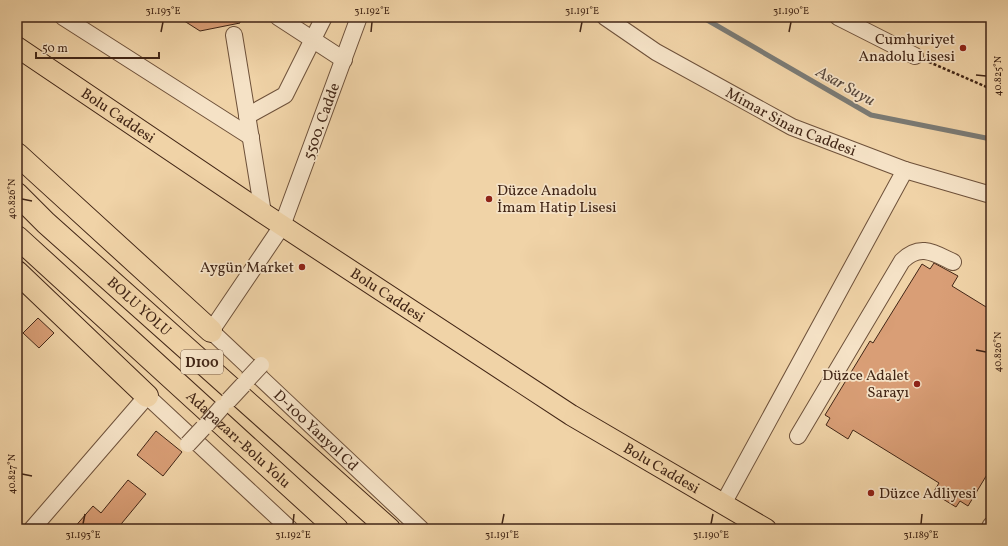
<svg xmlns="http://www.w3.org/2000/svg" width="1008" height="546" font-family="Vollkorn,serif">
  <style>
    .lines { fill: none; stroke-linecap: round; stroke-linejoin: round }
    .stream { stroke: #7b7b75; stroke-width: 5 }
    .building { fill: #d99e76; stroke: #422616 }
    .minor-casing { stroke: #6e513a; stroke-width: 18 }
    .major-casing { stroke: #422616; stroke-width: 22 }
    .highway-casing { stroke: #422616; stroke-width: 24 }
    .path { stroke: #422616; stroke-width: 2.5; stroke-dasharray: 3 2; stroke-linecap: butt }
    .minor { stroke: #f5e2c6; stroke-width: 16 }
    .major { stroke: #f0d3a7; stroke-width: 20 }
    .highway { stroke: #f0d3a7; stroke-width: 22 }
    .minor-bridge-casing { stroke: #6e513a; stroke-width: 18; stroke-linecap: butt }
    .minor-bridge { stroke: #f5e2c6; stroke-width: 16 }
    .ticks { fill: none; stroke: #422616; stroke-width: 1.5 }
    .poi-dot { fill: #8f2418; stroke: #f5e2c6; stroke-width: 1.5 }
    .labels { text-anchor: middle; stroke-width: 3.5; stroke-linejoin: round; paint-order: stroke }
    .shield { fill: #f5e2c6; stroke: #785e4b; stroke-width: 1 }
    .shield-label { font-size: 14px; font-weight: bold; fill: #422616 }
    .poi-label { font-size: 15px; fill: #422616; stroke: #f5e2c6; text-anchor: end }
    .street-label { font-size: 15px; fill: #422616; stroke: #f5e2c6 }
    .water-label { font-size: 16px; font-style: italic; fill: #5a4a3e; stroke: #f5e2c6 }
    .neatline { fill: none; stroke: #422616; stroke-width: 1.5 }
    .ticks-label { font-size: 10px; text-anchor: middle; fill: #422616 }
  </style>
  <rect width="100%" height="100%" fill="#f0d3a7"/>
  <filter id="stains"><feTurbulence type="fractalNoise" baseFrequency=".005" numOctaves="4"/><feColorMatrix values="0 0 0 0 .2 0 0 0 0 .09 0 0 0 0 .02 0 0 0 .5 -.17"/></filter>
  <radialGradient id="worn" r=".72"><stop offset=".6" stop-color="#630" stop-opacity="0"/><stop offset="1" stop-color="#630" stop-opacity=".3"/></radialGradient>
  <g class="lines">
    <path class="stream" d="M702,17L871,115L991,139"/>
  </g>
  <g class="building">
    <path d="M178,17H239L240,23L200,31Z"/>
    <path d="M934,263L958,276L952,286L991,310V468L968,506L960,501L956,507L933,493L939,483L853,430L848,439L826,425L830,418L825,415L870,341L873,343L922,264L930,269Z"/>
    <path d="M38,318L54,333L39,348L23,333Z"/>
    <path d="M156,431L182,452L163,476L137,455Z"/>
    <path d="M128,480L146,494L117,529H73L93,506L101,513Z"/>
  </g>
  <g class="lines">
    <g class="minor-casing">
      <g id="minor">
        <path d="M63,17L251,137"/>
        <path d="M278,17L344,60"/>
        <path id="s1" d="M359,17L282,226L211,331L421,529"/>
        <path id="s2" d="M605,17L656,52L792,127L905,170L991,195"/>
        <path d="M838,17L915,56"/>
        <path d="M234,35L263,213"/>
        <path d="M247,116L285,95L324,17"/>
        <path d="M798,436L902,261C920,243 934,253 953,262"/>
        <path d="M723,504L905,170"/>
        <path d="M32,529L147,396L290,529"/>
        <path d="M989,529L991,525"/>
      </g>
    </g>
    <g class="major-casing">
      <g id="major">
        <path id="s3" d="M17,47L263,213L571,415L766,529"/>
      </g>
    </g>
    <g class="highway-casing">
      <g id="highway">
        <path d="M17,154L211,331"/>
        <path id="s4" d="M17,194L46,223L389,529"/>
        <path id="s5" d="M17,237L337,529"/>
        <path d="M17,272L147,396"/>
      </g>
    </g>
    <path class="path" d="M929,62L991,89"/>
    <use href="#minor" class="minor"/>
    <use href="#major" class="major"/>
    <use href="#highway" class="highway"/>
    <g class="minor-bridge-casing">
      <g id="minor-bridge">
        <path d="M248,379L261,365"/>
        <path d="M229,400L243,385"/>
        <path d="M207,424L221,408"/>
        <path d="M188,444L203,428"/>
      </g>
    </g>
    <use href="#minor-bridge" class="minor-bridge"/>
  </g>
  <path class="ticks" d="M161,32L163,22M371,32L372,22M580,32L582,22M789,32L791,22M976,75L986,76M22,199L32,201M976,350L986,352M22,474L32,476M83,524L85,514M293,524L294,514M502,524L504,514M711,524L713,514M921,524L922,514"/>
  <g class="poi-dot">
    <circle cx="963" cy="48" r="4"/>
    <circle cx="489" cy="199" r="4"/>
    <circle cx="302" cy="267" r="4"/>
    <circle cx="917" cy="384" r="4"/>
    <circle cx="871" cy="493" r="4"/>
  </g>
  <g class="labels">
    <rect class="shield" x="181" y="350" width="42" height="24" rx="3"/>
    <g class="shield-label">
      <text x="202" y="367">D100</text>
    </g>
    <g class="poi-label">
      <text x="955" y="44">Cumhuriyet<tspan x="955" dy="17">Anadolu Lisesi</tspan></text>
      <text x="497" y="195" text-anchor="start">Düzce Anadolu<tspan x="497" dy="17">İmam Hatip Lisesi</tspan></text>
      <text x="294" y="272">Aygün Market</text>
      <text x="909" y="380">Düzce Adalet<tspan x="909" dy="17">Sarayı</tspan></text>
      <text x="879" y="498" text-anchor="start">Düzce Adliyesi</text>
    </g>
    <g class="street-label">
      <text dy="5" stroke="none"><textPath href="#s3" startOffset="122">Bolu Caddesi</textPath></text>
      <text transform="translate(321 121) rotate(-70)" y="5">5500. Cadde</text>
      <text dy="5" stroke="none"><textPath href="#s2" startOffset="214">Mimar Sinan Caddesi</textPath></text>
      <text dy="5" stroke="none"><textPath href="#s3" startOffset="446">Bolu Caddesi</textPath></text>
      <text dy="5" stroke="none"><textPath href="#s4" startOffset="166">BOLU YOLU</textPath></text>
      <text dy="5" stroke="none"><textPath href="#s1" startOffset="494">D-100 Yanyol Cd</textPath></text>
      <text dy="5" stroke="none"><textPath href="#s5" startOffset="300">Adapazarı-Bolu Yolu</textPath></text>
      <text dy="5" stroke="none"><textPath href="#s3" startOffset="770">Bolu Caddesi</textPath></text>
    </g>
    <g class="water-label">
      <text transform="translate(846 85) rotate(29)" y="6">Asar Suyu</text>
    </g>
  </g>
  <rect width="1008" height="546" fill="none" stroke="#f0d3a7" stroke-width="44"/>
  <path d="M36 52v6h123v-6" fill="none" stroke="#422616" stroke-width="2"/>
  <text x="42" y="52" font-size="12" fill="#422616" stroke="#f5e2c6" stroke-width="3" paint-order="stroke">50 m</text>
  <rect x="22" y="22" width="964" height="502" class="neatline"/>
  <g class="ticks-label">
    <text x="163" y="14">31.193°E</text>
    <text x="372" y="14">31.192°E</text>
    <text x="582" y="14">31.191°E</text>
    <text x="791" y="14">31.190°E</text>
    <text transform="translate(997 76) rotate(-90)" y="4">40.825°N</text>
    <text transform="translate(11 199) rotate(-90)" y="4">40.826°N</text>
    <text transform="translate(997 352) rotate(-90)" y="4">40.826°N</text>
    <text transform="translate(11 474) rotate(-90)" y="4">40.827°N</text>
    <text x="83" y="538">31.193°E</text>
    <text x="293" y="538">31.192°E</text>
    <text x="502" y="538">31.191°E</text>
    <text x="711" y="538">31.190°E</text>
    <text x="921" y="538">31.189°E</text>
  </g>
  <rect width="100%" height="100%" filter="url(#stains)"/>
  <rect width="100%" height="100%" fill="url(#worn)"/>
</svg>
